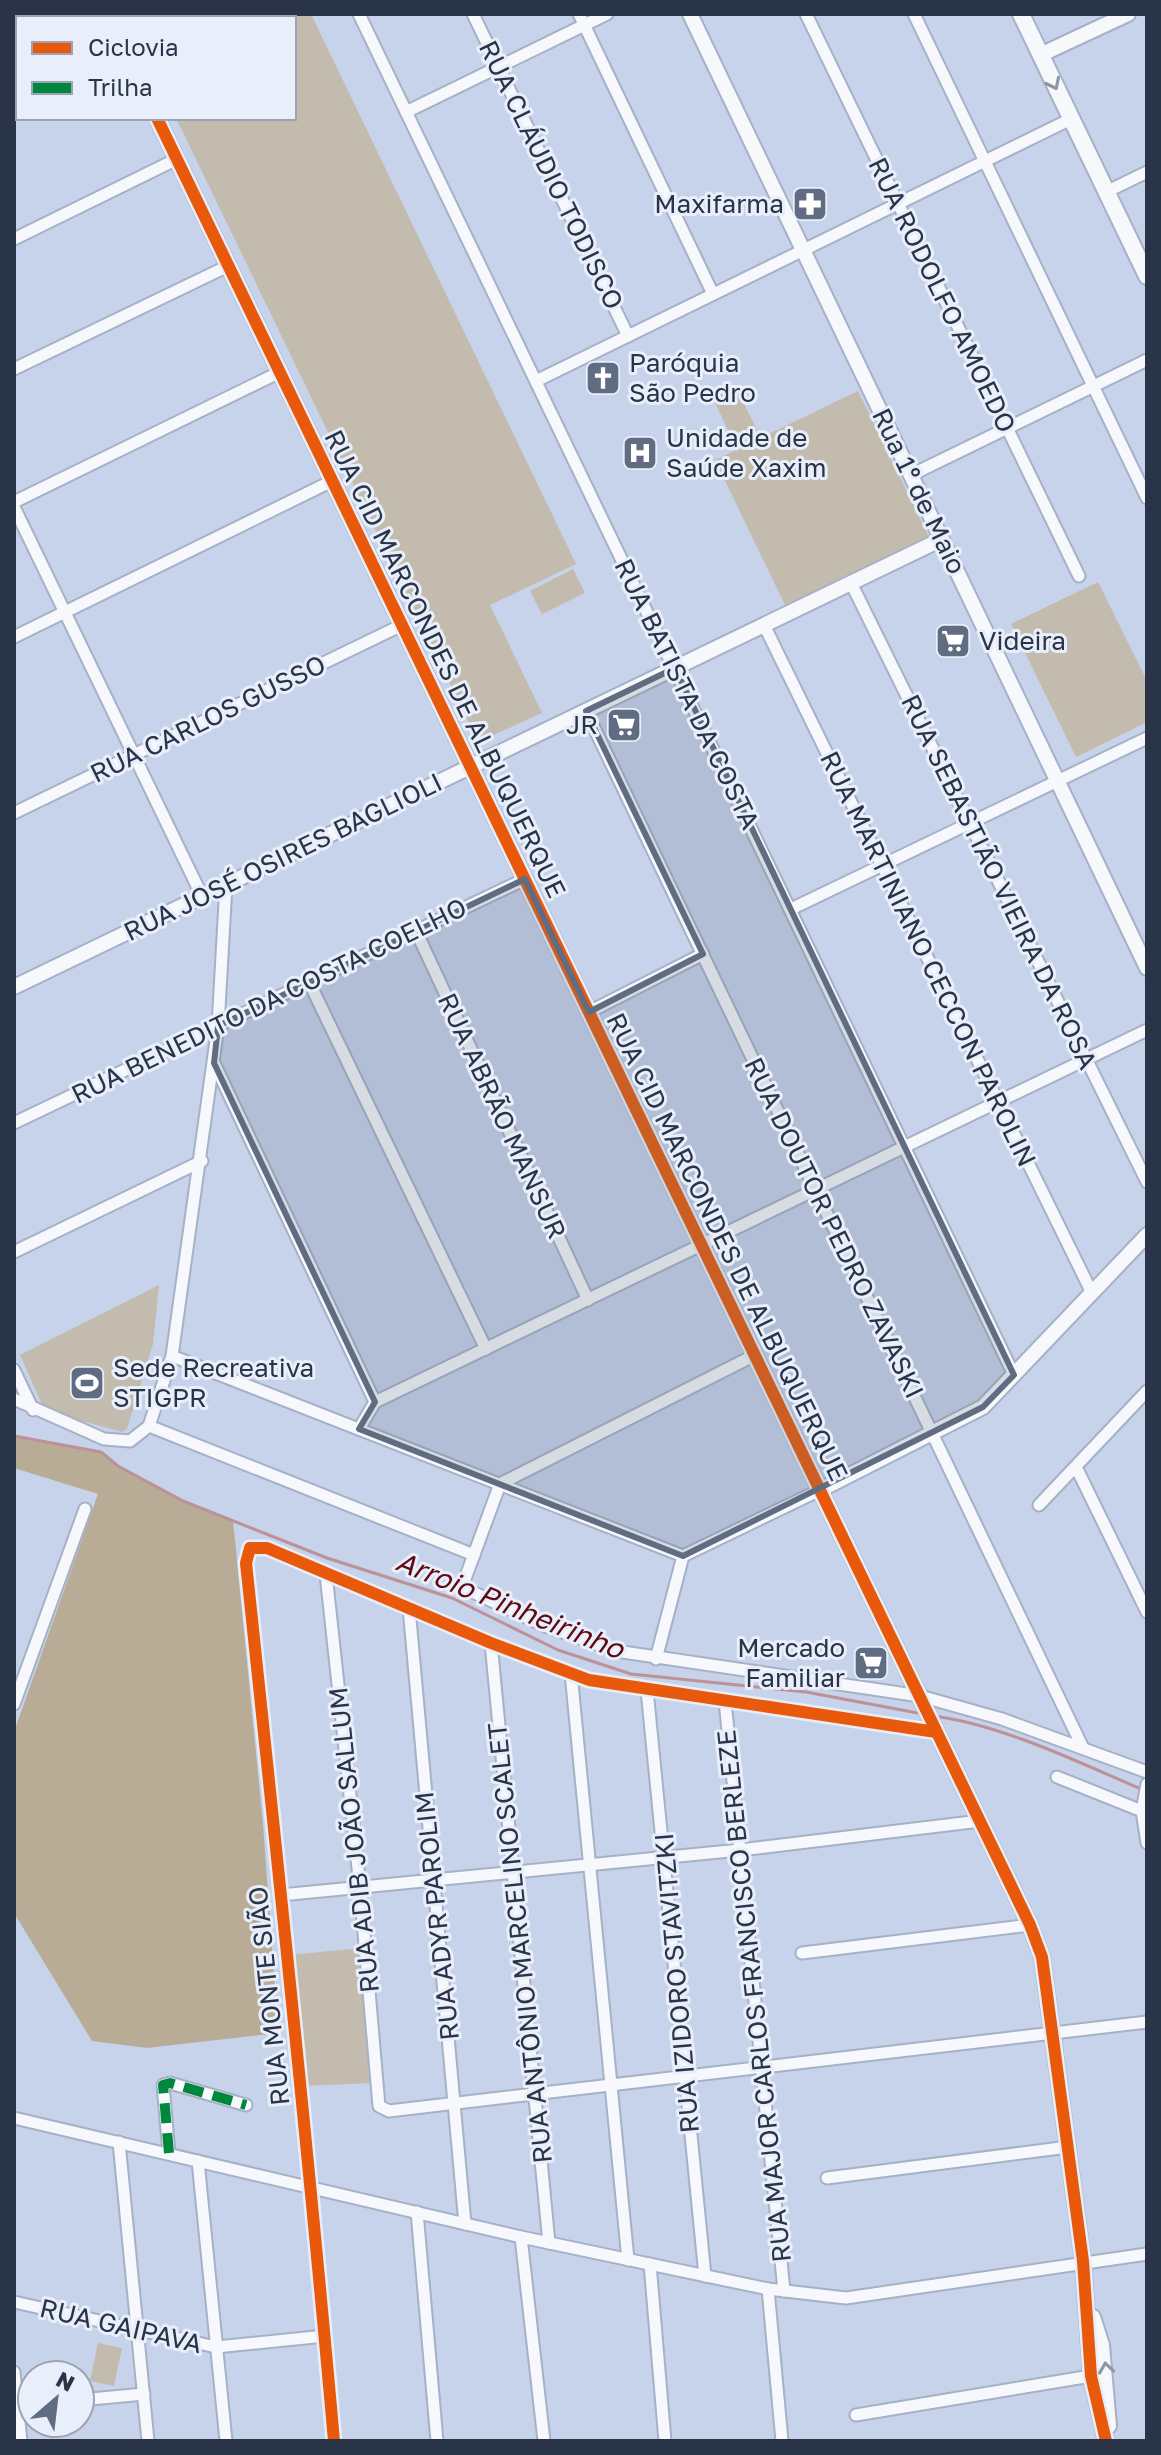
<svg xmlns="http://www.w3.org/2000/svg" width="1161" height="2455" font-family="'Golos Text',sans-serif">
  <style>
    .green { fill: #c3bbad }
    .forest { fill: #b8ac97 }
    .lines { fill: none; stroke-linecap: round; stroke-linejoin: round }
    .stream { stroke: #bc9197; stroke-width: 3 }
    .minor-casing { stroke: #a6b1c6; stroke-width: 15 }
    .tertiary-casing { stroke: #a6b1c6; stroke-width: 18 }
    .secondary-casing { stroke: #a6b1c6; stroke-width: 20 }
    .minor { stroke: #f6f8fc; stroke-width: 11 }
    .tertiary { stroke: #f6f8fc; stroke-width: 14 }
    .secondary { stroke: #f6f8fc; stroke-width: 16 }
    .quiet { stroke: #00873e; stroke-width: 10; stroke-dasharray: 20 10; stroke-linecap: butt }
    .cycleway-casing { stroke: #e9effa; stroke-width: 17 }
    .cycleway { stroke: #e8590c; stroke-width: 12 }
    .oneway { stroke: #9096a2 }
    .marked { fill: #606c82; fill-opacity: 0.2; stroke: #606c82; stroke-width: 6; stroke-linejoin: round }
    .labels { text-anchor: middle; stroke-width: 6; stroke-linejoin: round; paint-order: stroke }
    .street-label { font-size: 26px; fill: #293449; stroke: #e9effa }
    .poi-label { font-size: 26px; fill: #293449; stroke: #e9effa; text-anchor: start }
    .water-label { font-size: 28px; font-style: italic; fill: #5e0914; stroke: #e9effa }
  </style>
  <rect width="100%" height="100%" fill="#c6d3eb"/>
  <g class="green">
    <path d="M126,14H311L576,564L490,605L542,713L478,742L176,118H294V18H128Z"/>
    <path d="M736,387L757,430L733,441L713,398Z"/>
    <path d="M858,391L929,537L785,605L715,460Z"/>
    <path d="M573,569L585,593L542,614L530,591Z"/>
    <path d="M1098,582L1147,681V722L1076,757L1011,624Z"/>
    <path d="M159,1285L153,1344L127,1429L122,1432L45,1411L20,1355Z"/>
    <path d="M362,1948L374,2083L302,2086L289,1955Z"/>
    <path d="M98,2343L122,2348L114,2386L90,2381Z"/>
  </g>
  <path class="forest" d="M14,1436L101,1452L118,1466L183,1501L233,1520L263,1824L278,2033L147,2048L92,2041L14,1913V1732L98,1494L14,1468Z"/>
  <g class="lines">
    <g class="stream">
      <path d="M14,1436L101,1452L118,1466L183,1501L327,1558L452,1598L558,1650L631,1674L806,1692L923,1714"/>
      <path d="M934,1716C1002,1725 1078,1762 1141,1789"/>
    </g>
    <g class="minor-casing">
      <g id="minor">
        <path d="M359,14L1014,1375"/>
        <path d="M473,14L628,336"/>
        <path d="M579,14L713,294"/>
        <path d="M806,14L1079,576"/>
        <path d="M914,14L1147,498"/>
        <path d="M14,106L18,104"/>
        <path d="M406,112L607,14"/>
        <path d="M1106,192L1147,172"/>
        <path d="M14,239L177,159"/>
        <path d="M14,369L228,266"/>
        <path d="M536,381L1071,119"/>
        <path d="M911,475L1147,360"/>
        <path d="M14,502L280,372"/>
        <path d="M14,507L202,896"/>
        <path d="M851,583L1147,1182"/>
        <path d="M764,625L1092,1293"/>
        <path d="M14,637L332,481"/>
        <path d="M586,711L1082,1746"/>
        <path d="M14,813L402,625"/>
        <path d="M791,909L1147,738"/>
        <path d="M416,931L588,1300"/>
        <path d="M309,982L486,1349"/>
        <path d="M589,1012L703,954"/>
        <path d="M214,1063L375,1402"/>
        <path d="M14,1123L525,879"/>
        <path d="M14,1252L202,1161"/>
        <path d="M755,1355L500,1484L462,1587L545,1626L616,1651L920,1696L1002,1719L1147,1772"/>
        <path d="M172,1356L683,1556"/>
        <path d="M14,1370L33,1410"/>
        <path d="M14,1399L104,1439L130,1441L149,1426L172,1356L218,1026L226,885"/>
        <path d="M149,1426L474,1555"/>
        <path d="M359,1429L375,1402L1147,1030"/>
        <path d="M1076,1467L1147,1612"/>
        <path d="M1039,1505L1147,1391"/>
        <path d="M326,1574L360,1887L379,2106L389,2111L1147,2022"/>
        <path d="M409,1608L465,2224"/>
        <path d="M491,1643L549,2243"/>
        <path d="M656,1659L683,1556L820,1490"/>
        <path d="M571,1673L628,2260"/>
        <path d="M647,1690L705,2276"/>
        <path d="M725,1701L784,2291"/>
        <path d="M14,1704L85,1509"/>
        <path d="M1057,1777L1142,1811"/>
        <path d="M1147,1784L1142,1811L1147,1843"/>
        <path d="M281,1895L740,1850L980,1821"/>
        <path d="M802,1953L1030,1925"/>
        <path d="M14,2118L521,2237L768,2289L846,2298L1147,2254"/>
        <path d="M119,2142L148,2441"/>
        <path d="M169,2153L163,2085L170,2083L246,2105"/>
        <path d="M198,2161L226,2441"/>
        <path d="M827,2178L1068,2147"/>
        <path d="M417,2212L437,2441"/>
        <path d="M521,2237L544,2441"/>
        <path d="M650,2264L665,2441"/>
        <path d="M768,2289L782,2441"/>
        <path d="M14,2302L216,2347L325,2336"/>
        <path d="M14,2372L21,2441"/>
        <path d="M80,2400L144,2394"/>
        <path d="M856,2415L1091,2376"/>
        <path d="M334,2441C308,2148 277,1856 246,1563L250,1548H267L491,1643L589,1680L936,1732"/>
      </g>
    </g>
    <g class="tertiary-casing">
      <g id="tertiary">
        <path d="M107,14L109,18"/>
        <path d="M690,14L1147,968"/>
        <path d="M1040,55L1128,14"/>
        <path d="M157,118L1030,1925L1042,1957L1083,2261L1091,2376L1106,2441"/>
        <path d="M14,987L942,539"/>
        <path d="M820,1490L983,1407L1147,1235"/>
        <path d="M1093,2317L1102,2345L1109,2426"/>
      </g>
    </g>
    <g class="secondary-casing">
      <path id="secondary" d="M1021,14L1147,276"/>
    </g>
    <use href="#minor" class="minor"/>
    <use href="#tertiary" class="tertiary"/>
    <use href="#secondary" class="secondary"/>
    <path class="quiet" d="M169,2153L163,2085L170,2083L246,2105"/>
    <g class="cycleway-casing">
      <g id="cycleway">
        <path d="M157,118L1030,1925L1042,1957L1083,2261L1091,2376L1106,2441"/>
        <path d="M334,2441C308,2148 277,1856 246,1563L250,1548H267L491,1643L589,1680L936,1732"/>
      </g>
    </g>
    <use href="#cycleway" class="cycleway"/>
  </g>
  <defs><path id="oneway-chevron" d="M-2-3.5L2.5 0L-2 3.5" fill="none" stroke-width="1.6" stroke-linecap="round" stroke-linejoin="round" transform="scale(2)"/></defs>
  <g class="oneway">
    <use href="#oneway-chevron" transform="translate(1054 84) rotate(64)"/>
    <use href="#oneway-chevron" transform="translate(1106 2368) rotate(-98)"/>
  </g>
  <path class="marked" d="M675,668L1014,1375L983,1407L683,1556L359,1429L375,1402L214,1063L218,1026L525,879L589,1012L703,954L586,711Z"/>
  <defs>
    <g id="pharmacy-square" transform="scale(1.8)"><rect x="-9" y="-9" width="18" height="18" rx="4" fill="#606c82" stroke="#e9effa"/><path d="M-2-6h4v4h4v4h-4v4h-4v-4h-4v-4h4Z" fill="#fff"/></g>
    <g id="church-square" transform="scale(1.8)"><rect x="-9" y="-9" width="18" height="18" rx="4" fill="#606c82" stroke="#e9effa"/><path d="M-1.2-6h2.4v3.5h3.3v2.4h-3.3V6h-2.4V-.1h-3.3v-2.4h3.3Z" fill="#fff"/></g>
    <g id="hospital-square" transform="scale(1.8)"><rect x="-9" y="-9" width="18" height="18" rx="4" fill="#606c82" stroke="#e9effa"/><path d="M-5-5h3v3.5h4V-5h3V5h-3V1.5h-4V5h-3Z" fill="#fff"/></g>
    <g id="supermarket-square" transform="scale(1.8)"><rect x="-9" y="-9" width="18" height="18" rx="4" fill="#606c82" stroke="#e9effa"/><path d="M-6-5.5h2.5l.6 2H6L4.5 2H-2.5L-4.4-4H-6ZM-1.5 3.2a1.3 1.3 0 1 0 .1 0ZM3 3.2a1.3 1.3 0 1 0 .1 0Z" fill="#fff"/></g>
    <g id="stadium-square" transform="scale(1.8)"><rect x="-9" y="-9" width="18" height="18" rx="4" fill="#606c82" stroke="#e9effa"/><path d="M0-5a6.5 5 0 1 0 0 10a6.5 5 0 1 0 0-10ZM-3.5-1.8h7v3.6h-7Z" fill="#fff"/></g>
  </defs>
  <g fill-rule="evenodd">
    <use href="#pharmacy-square" x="810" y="204"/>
    <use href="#church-square" x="603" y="378"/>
    <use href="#hospital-square" x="640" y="453"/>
    <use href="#supermarket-square" x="953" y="641"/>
    <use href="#supermarket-square" x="624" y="725"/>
    <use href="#stadium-square" x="87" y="1383"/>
    <use href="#supermarket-square" x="871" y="1663"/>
  </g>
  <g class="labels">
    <g class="street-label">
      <text transform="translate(551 175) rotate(64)" y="9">RUA CLÁUDIO TODISCO</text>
      <text transform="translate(942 295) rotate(64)" y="9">RUA RODOLFO AMOEDO</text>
      <text transform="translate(919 491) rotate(64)" y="9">Rua 1º de Maio</text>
      <text transform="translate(445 664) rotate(64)" y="9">RUA CID MARCONDES DE ALBUQUERQUE</text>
      <text transform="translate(687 694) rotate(64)" y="9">RUA BATISTA DA COSTA</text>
      <text transform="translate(208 719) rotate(-26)" y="9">RUA CARLOS GUSSO</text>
      <text transform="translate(283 857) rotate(-26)" y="9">RUA JOSÉ OSIRES BAGLIOLI</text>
      <text transform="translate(999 882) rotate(64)" y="9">RUA SEBASTIÃO VIEIRA DA ROSA</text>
      <text transform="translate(928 959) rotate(64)" y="9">RUA MARTINIANO CECCON PAROLIN</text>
      <text transform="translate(269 1001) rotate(-26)" y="9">RUA BENEDITO DA COSTA COELHO</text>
      <text transform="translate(502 1116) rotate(65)" y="9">RUA ABRÃO MANSUR</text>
      <text transform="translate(834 1228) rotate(64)" y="9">RUA DOUTOR PEDRO ZAVASKI</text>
      <text transform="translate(727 1247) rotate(64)" y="9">RUA CID MARCONDES DE ALBUQUERQUE</text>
      <text transform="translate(354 1840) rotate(-96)" y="9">RUA ADIB JOÃO SALLUM</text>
      <text transform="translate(437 1916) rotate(-96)" y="9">RUA ADYR PAROLIM</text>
      <text transform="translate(520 1943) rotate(-96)" y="9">RUA ANTÔNIO MARCELINO SCALET</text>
      <text transform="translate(677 1983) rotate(-95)" y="9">RUA IZIDORO STAVITZKI</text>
      <text transform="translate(269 1996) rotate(-96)" y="9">RUA MONTE SIÃO</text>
      <text transform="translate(754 1996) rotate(-96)" y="9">RUA MAJOR CARLOS FRANCISCO BERLEZE</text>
      <text transform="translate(121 2326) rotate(13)" y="9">RUA GAIPAVA</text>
    </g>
    <g class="poi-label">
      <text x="784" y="213" text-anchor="end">Maxifarma</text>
      <text x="629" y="372">Paróquia<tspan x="629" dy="30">São Pedro</tspan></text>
      <text x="666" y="447">Unidade de<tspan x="666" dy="30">Saúde Xaxim</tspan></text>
      <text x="979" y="650">Videira</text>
      <text x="598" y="734" text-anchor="end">JR</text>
      <text x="113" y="1377">Sede Recreativa<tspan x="113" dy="30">STIGPR</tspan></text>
      <text x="845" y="1657" text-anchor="end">Mercado<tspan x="845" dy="30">Familiar</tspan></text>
    </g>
    <g class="water-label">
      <text transform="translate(510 1605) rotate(22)" y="10">Arroio Pinheirinho</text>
    </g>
  </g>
  <rect width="1161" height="2455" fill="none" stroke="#293449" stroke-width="32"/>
  <rect x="16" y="16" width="280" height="104" fill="#e9effa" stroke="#9ca4b3" stroke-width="2"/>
  <rect x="32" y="42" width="40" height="12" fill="#e8590c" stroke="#9ca4b3" stroke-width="2"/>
  <text x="88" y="56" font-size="24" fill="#293449">Ciclovia</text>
  <rect x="32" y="82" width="40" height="12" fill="#00873e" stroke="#9ca4b3" stroke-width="2"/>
  <text x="88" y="96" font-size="24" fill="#293449">Trilha</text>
  <g transform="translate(56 2399) rotate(28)"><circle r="38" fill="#e9effa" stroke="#9ca4b3" stroke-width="2"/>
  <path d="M0-6L14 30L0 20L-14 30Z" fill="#606c82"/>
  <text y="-12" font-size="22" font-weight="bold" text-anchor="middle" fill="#293449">N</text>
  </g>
</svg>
